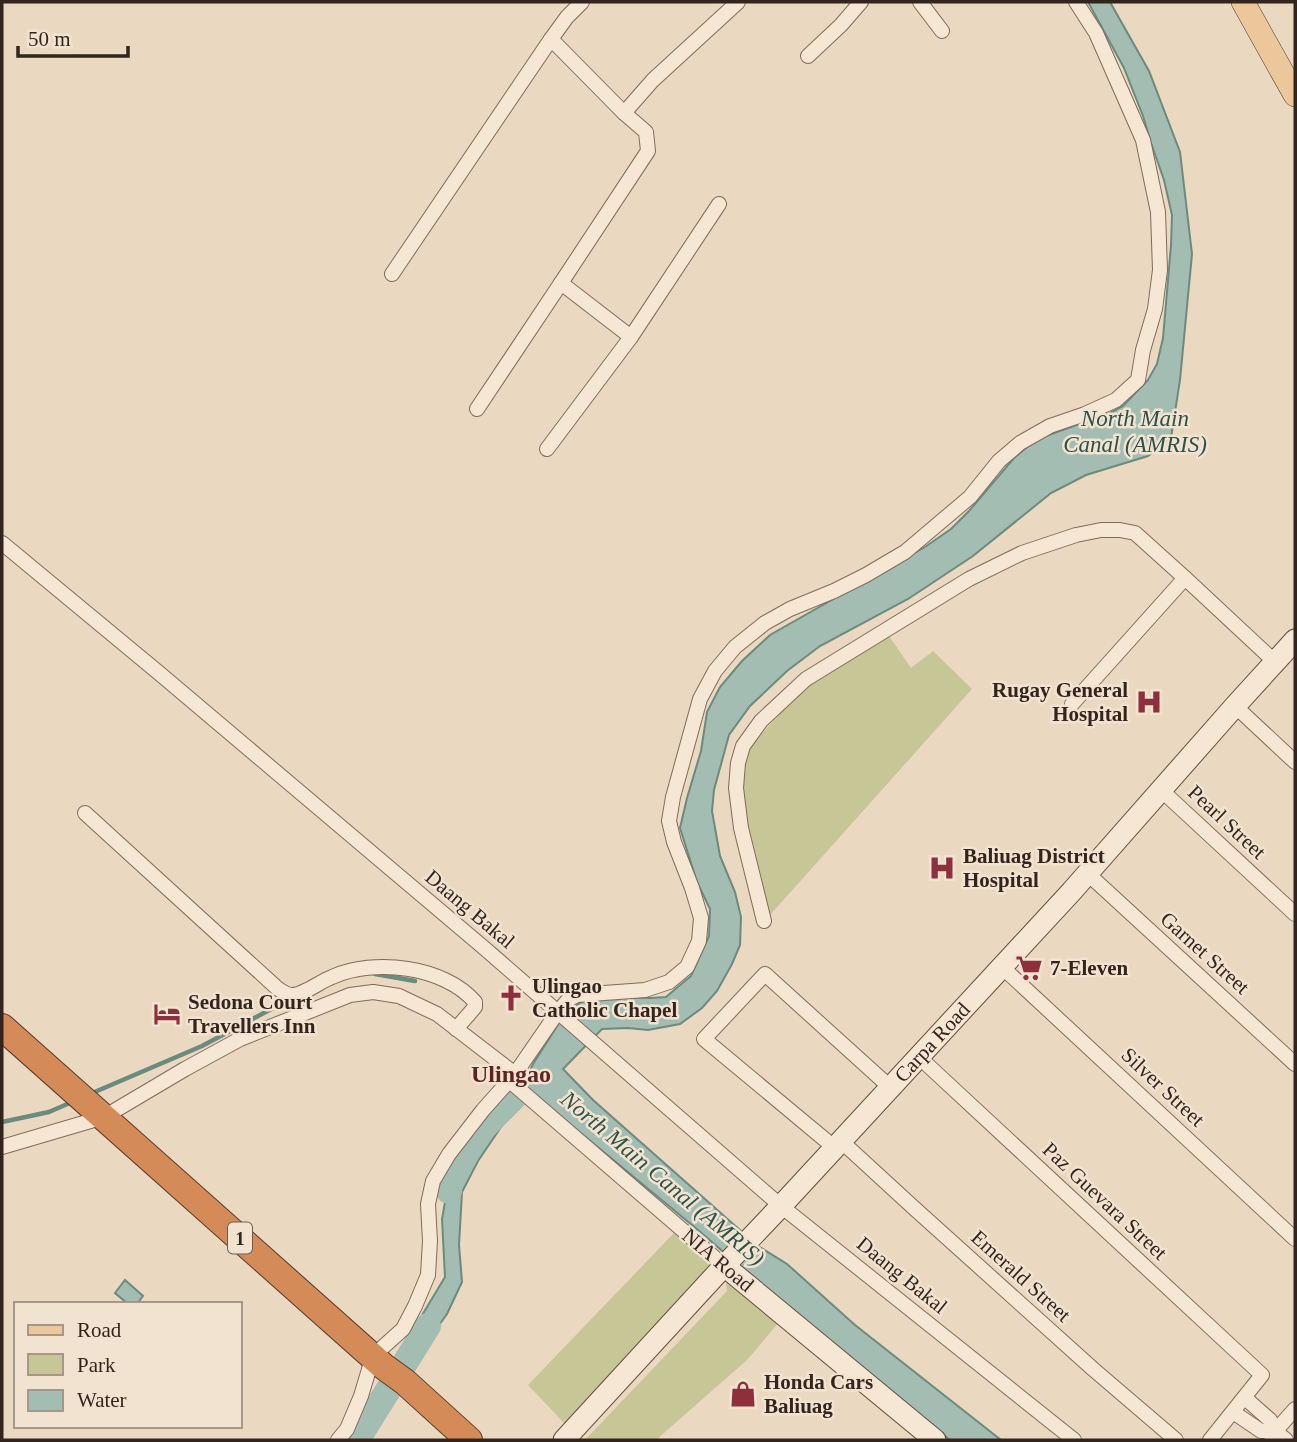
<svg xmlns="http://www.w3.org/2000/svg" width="1297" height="1442" font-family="'Times New Roman',serif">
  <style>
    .green { fill: #c7c696 }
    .water { fill: #a4bdb2; stroke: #6c8a7e; stroke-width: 2 }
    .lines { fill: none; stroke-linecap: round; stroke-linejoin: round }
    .stream { stroke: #6c8a7e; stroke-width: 4.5 }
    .river { stroke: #a4bdb2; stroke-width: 26 }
    .street-casing { stroke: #826a5a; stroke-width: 16 }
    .secondary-casing { stroke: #644b3d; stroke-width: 23 }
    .primary-casing { stroke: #50392e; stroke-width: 24 }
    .highway-casing { stroke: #50392e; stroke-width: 28 }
    .street { stroke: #f6e7d4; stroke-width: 14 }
    .secondary { stroke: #f6e7d4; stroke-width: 21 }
    .primary { stroke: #ecc79b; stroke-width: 23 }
    .highway { stroke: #d58b57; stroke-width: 26 }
    .labels { text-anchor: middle; stroke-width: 5; stroke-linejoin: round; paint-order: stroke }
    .shield { fill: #f2e3d0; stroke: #6c5e53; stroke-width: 2 }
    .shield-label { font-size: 19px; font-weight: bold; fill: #33251d }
    .poi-label { font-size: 21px; font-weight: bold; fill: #33251d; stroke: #f2e3d0; text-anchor: start }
    .street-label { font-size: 21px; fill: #33251d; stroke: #f2e3d0 }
    .water-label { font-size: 23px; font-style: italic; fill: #2e524a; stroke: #f2e3d0 }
    .quarter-label { font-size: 24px; font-weight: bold; fill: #5d2420; stroke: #f2e3d0 }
  </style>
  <rect width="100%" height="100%" fill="#ead8c1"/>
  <g class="green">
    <path d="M887,633L911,668L933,651L972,689L771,914L758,909L745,857L740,758L784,709L837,660Z"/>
    <path d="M675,1232L713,1264L567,1426L528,1385Z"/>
    <path d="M729,1278L779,1322L748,1359L656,1440H585L727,1291L726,1283Z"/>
  </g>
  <g class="water">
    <path d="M1088,2H1110L1149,71L1180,152L1192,254L1180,380L1171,438L1148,456L1086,475L1051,493L973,556L908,599L820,646L787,671L750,706L729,735L714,790L712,811L720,856L735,892L741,917L740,945L732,964L717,991L702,1008L680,1024L648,1030L628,1028L602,1029L563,1069L593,1100L758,1246L787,1264L855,1325L1001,1440H950L787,1307L698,1230L531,1092L518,1102L478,1161L462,1192L459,1245L462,1282L447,1314L415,1358L403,1347L445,1277L442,1219L449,1180L500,1109L523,1086L533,1064L559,1023L574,1007L585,1000L605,997L651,998L666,997L691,976L709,936L710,909L697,882L680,828L687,798L701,751L707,712L720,687L742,661L770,635L925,547L951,529L969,511L1014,458L1026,448L1043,437L1110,413L1123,406L1148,380L1157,364L1163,338L1171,245L1172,215L1164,180L1151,143L1143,116L1124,68Z"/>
    <path d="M125,1280L143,1296L137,1304H128L115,1293Z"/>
  </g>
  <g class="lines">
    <g class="stream">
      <path d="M375,974L415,981"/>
      <path d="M90,1094L202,1046L290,999"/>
      <path d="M2,1122L49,1112L72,1102"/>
    </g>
    <g class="river">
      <path d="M449,1191L450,1183L477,1134L521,1090"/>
      <path d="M357,1440L428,1326"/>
    </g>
    <g class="street-casing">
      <g id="street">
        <path d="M920,2L942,31"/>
        <path d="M551,39L624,113L646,132L648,151L561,283L631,337L719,204"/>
        <path d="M808,56L841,25L861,2"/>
        <path d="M624,113L653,80L738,2"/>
        <path d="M392,274L551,39L567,17L582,2"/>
        <path d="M477,409L561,283"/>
        <path d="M547,449L631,337"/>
        <path d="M2,543L159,673L483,947L781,1206L1074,1440"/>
        <path d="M1072,704L1185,578"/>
        <path d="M1235,706L1295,762"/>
        <path d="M1160,789L1295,914"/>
        <path d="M85,813L277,988C281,991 286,995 292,995C303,995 321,981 332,977C374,958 444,966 475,1002V1007L456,1029"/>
        <path d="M1087,873L1295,1064"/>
        <path d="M764,921L741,828L736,788L738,763L743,746L761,721L806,679L969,579L1022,553L1076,535L1101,530H1120L1135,533L1185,578L1275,662"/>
        <path d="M1002,967L1295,1239"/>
        <path d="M919,1057L1262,1375L1210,1440"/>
        <path d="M841,1141L914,1208L1093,1369L1176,1440"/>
        <path d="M2,1147L104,1117L185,1069L240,1039L350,995L373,992L399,996L437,1014L515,1074L512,1083L722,1264"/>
        <path d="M835,1148L704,1039L765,974L891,1088"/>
        <path d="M1245,1398L1270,1420L1275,1431L1286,1440"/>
        <path d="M1233,1412L1261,1431H1275"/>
        <path d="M1271,1436L1295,1409"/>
        <path d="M338,1440L347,1429L361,1396L373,1356L403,1329L415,1306L428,1275L430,1241L428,1204L433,1181L449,1154L483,1110L515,1074L557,1013L568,1000L577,995L645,990L669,982L687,967L699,941L701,918L692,888L674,842L669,821L673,797L700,699L715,671L735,647L765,623L790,609L834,591L866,575L905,552L970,497L999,461L1020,443L1050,426L1085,414L1116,400L1138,380L1143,350L1155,309L1160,270L1158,212L1143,140L1096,33L1076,2"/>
      </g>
    </g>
    <g class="secondary-casing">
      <g id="secondary">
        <path d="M722,1264L935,1440"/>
        <path id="s1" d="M564,1440L724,1266L781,1206L1072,891L1235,706L1295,640"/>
      </g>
    </g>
    <g class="primary-casing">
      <path id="primary" d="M1243,2L1295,95"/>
    </g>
    <g class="highway-casing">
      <path id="highway" d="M2,1027L383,1366L405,1382L469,1440"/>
    </g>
    <use href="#street" class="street"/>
    <use href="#secondary" class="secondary"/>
    <use href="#primary" class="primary"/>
    <use href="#highway" class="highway"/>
  </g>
  <defs>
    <g id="hospital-bare" transform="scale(2.1)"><path d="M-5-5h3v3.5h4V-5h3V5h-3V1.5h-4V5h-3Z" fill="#8d2f3d" stroke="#f2e3d0" stroke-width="2.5" paint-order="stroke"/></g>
    <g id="supermarket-bare" transform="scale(2.1)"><path d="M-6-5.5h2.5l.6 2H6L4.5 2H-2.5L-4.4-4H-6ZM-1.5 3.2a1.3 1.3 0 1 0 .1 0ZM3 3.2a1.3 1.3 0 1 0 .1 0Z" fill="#8d2f3d" stroke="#f2e3d0" stroke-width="2.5" paint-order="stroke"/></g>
    <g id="church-bare" transform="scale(2.1)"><path d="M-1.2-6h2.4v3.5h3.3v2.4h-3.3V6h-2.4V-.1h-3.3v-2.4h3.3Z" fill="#8d2f3d" stroke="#f2e3d0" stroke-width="2.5" paint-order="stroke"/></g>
    <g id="hotel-bare" transform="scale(2.1)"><path d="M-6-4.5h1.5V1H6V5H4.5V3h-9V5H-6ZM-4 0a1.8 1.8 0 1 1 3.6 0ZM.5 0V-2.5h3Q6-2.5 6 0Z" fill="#8d2f3d" stroke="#f2e3d0" stroke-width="2.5" paint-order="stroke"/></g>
    <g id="shop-bare" transform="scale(2.1)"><path d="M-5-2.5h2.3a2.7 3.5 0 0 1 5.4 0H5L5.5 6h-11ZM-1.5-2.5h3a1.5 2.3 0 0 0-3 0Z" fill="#8d2f3d" stroke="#f2e3d0" stroke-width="2.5" paint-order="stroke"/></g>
  </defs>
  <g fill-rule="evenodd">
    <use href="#hospital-bare" x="1149" y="702"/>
    <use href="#hospital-bare" x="942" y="868"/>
    <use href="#supermarket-bare" x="1029" y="968"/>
    <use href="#church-bare" x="511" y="998"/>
    <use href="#hotel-bare" x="167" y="1014"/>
    <use href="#shop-bare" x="743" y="1394"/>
  </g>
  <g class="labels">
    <rect class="shield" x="228" y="1222.5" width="24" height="31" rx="5"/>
    <g class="shield-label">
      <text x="240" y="1245">1</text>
    </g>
    <g class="poi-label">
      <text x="1128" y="697" text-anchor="end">Rugay General<tspan x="1128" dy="24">Hospital</tspan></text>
      <text x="963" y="863">Baliuag District<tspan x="963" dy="24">Hospital</tspan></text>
      <text x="1050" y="975">7-Eleven</text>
      <text x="532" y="993">Ulingao<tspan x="532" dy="24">Catholic Chapel</tspan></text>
      <text x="188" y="1009">Sedona Court<tspan x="188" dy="24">Travellers Inn</tspan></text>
      <text x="764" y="1389">Honda Cars<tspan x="764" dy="24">Baliuag</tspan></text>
    </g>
    <g class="street-label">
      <text transform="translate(1227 822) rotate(43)" y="7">Pearl Street</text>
      <text transform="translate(470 909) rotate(40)" y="7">Daang Bakal</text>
      <text transform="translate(1205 953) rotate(42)" y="7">Garnet Street</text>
      <text dy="7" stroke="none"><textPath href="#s1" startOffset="542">Carpa Road</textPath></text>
      <text transform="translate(1163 1087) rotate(43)" y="7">Silver Street</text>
      <text transform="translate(1105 1201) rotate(43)" y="7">Paz Guevara Street</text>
      <text transform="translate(718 1260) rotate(40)" y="7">NIA Road</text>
      <text transform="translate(902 1275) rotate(39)" y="7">Daang Bakal</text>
      <text transform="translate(1021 1276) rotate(42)" y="7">Emerald Street</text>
    </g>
    <g class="water-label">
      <text x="1135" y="426">North Main<tspan x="1135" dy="26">Canal (AMRIS)</tspan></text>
      <text transform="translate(663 1178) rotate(40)" y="8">North Main Canal (AMRIS)</text>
    </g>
    <g class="quarter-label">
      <text x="511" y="1082">Ulingao</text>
    </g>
  </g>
  <rect width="1297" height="1442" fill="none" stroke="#33251d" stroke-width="7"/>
  <rect x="14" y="1302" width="228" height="126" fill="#f2e3d0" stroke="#a69788" stroke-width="2"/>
  <rect x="28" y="1325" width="35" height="10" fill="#ecc79b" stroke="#a69788" stroke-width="2"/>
  <text x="77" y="1337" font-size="21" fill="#33251d">Road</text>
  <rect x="28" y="1354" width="35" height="21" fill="#c7c696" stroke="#a69788" stroke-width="2"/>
  <text x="77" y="1372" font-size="21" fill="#33251d">Park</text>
  <rect x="28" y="1390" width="35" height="21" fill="#a4bdb2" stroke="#a69788" stroke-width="2"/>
  <text x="77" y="1407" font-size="21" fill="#33251d">Water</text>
  <path d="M18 46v10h110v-10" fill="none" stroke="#33251d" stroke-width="3.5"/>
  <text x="28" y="46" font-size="21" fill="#33251d" stroke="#f2e3d0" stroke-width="5" paint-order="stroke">50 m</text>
</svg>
